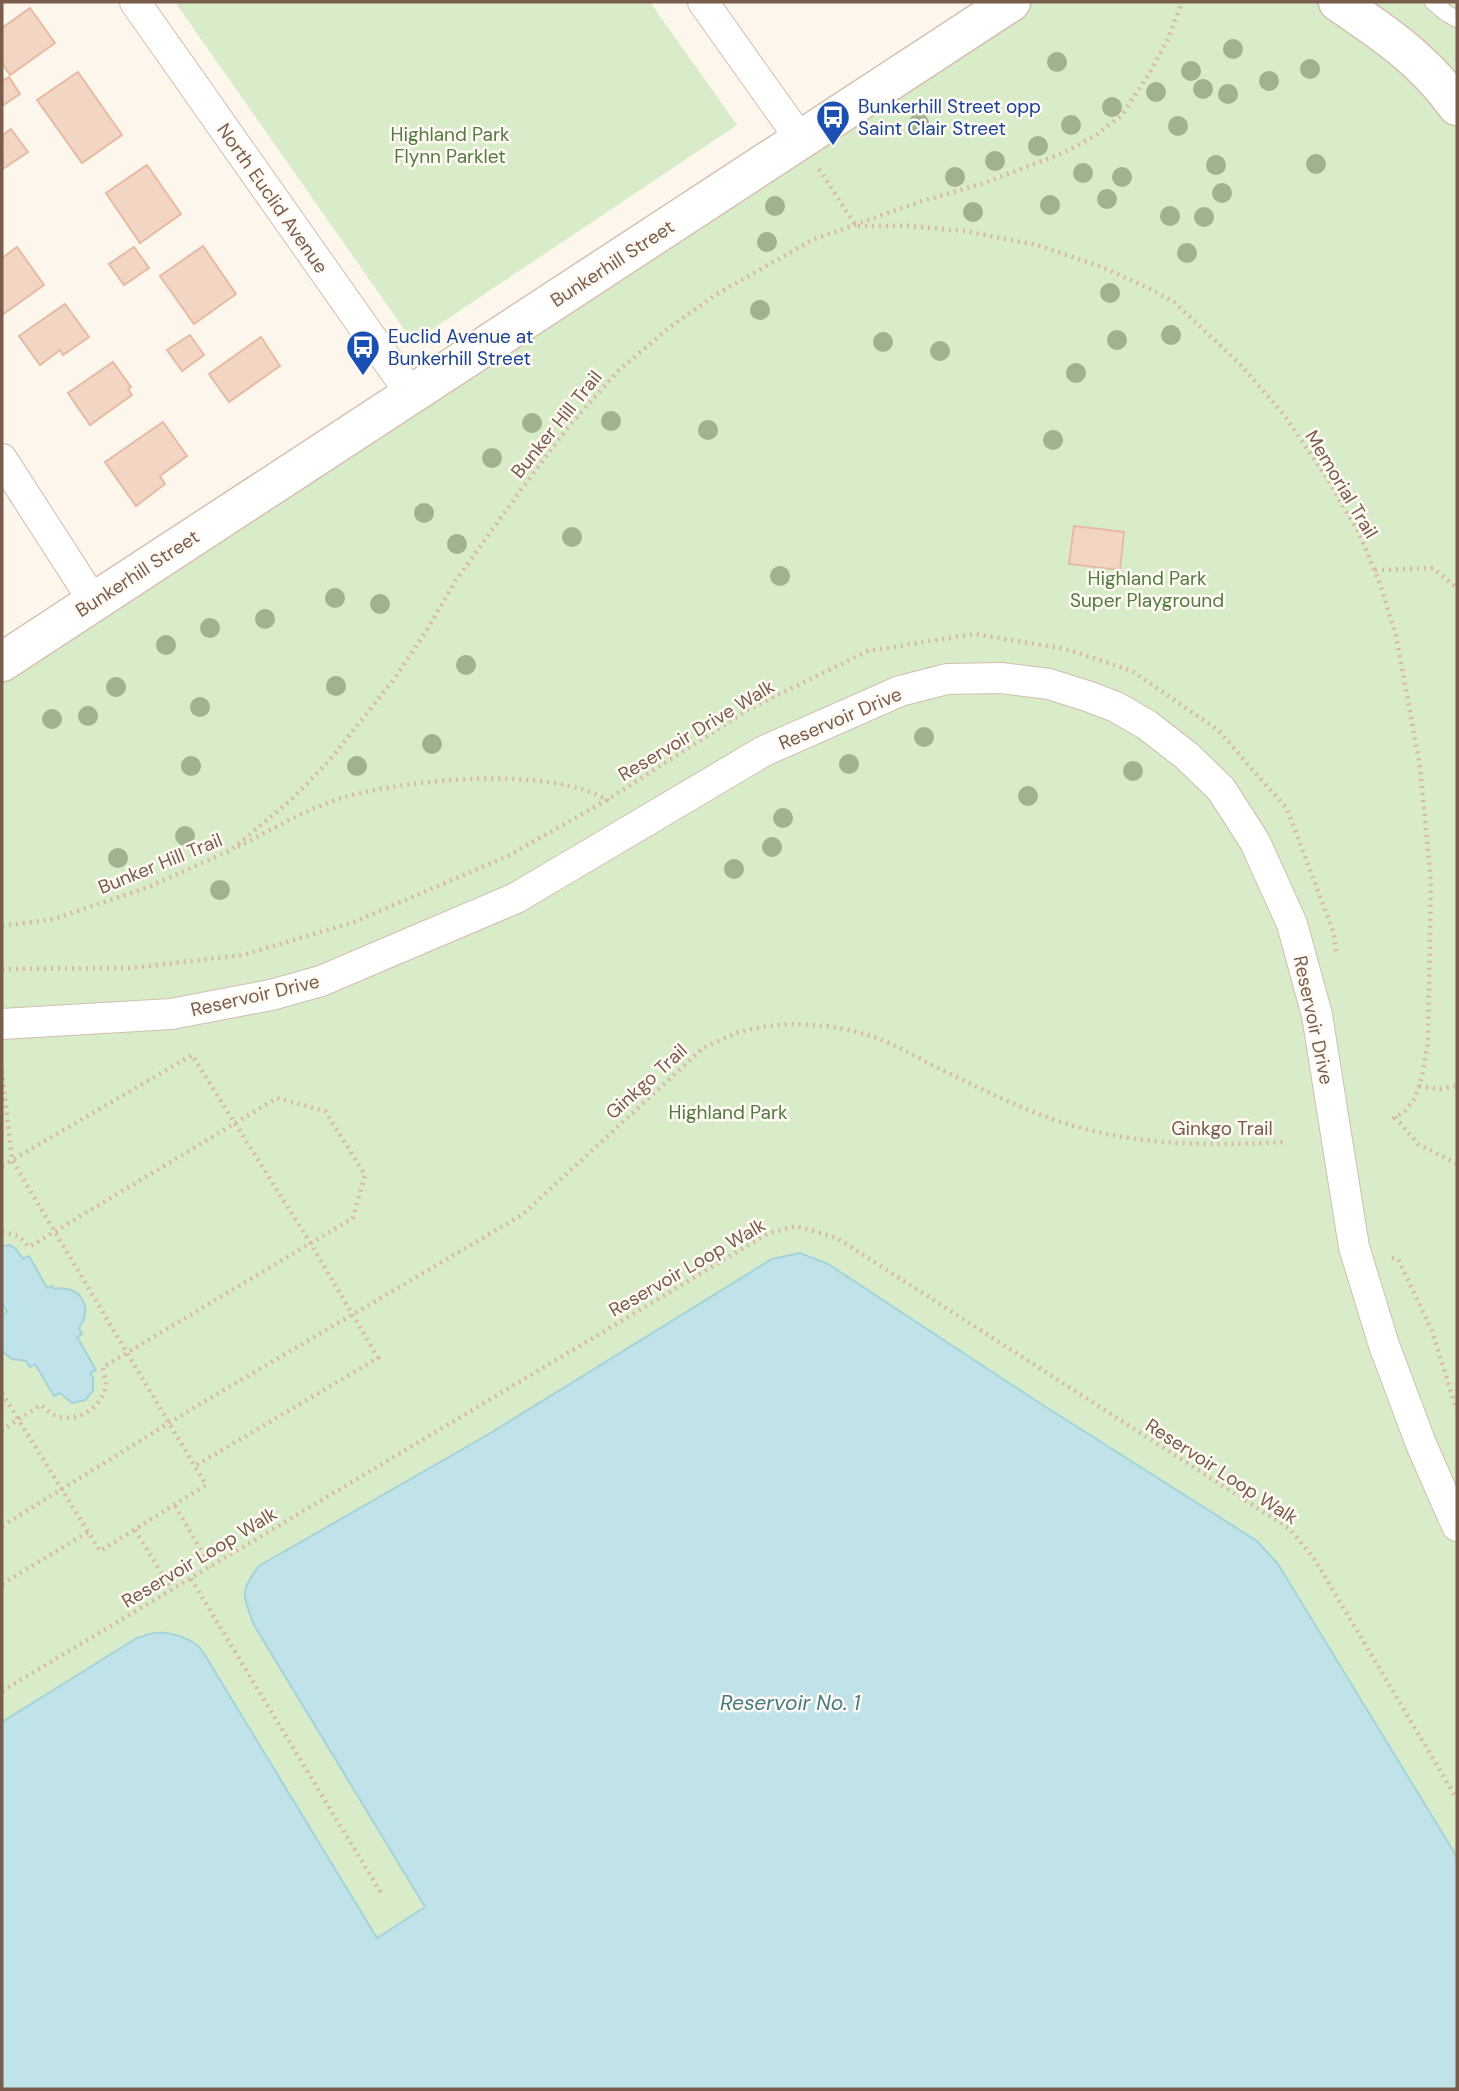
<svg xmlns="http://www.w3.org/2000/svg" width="1459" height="2091" font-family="'DM Sans',sans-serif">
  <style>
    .green { fill: #d8ecc9 }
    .water { fill: #bfe3e8; stroke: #a5d3da; stroke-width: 2 }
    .building { fill: #f3d5c3; stroke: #e6bba3; stroke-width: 2 }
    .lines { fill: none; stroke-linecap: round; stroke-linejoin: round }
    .service-casing { stroke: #d1beb0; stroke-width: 18 }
    .minor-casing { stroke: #d1beb0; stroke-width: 32 }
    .secondary-casing { stroke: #d6c0b0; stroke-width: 41 }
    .path { stroke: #d9b8a5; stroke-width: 4.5; stroke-dasharray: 2 5; stroke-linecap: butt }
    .service { stroke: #fff; stroke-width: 16 }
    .minor { stroke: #fff; stroke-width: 30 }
    .secondary { stroke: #fff; stroke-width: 38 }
    .tree { fill: #a0b28e }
    .labels { text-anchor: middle; stroke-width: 5; stroke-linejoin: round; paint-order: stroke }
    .transit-label { font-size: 19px; fill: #164399; stroke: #fffaf3; text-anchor: start }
    .park-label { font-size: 19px; fill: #537a41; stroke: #fffaf3 }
    .street-label { font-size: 19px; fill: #7a5c4d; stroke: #fffaf3 }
    .water-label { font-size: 21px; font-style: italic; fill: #437c86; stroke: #fffaf3 }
  </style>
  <rect width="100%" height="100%" fill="#fdf6ec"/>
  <g class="green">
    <path d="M175,2H650L737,125L413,342Z"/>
    <path d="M1011,2H1457V2089H2V662Z"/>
  </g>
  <g class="water">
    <path d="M9,1245L15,1248L23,1259L29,1256L47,1288L52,1286L54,1289C80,1284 94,1307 79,1328L82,1334L77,1337L96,1370L90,1373L93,1378V1391L85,1400L72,1403L60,1393L54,1396L35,1364L30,1367L26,1361L12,1359L2,1351V1316L7,1312L2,1303V1246Z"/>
    <path d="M800,1253L828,1264L1038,1402L1257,1541L1278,1564L1457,1857V2089H2V1722L137,1638C143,1637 149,1633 155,1633C170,1631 195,1639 203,1652L377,1938L425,1907L254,1625C243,1595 239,1592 259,1566L489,1434L772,1259Z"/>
  </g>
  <g class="building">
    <path d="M30,8L55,43L10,75L2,63V28Z"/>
    <path d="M78,72L122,135L82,163L37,100Z"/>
    <path d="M9,77L20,94L2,106V81Z"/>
    <path d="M11,129L28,152L3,169L2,136Z"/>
    <path d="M147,165L181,214L140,243L106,193Z"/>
    <path d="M203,246L236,294L194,324L160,276Z"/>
    <path d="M17,247L44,285L2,315V258Z"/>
    <path d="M134,247L149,268L124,285L109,264Z"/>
    <path d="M65,304L89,337L63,355L60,350L40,365L19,336Z"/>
    <path d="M190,335L204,355L182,371L167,350Z"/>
    <path d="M261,337L280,366L229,402L209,374Z"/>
    <path d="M113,362L131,387L128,389L132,395L90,425L68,393Z"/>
    <path d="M163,422L187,456L160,476L165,484L136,506L105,462Z"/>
    <path d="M1074,526L1124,532L1120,570L1069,564Z"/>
  </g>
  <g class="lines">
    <g class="service-casing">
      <path id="service" d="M1433,2L1446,13L1457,19"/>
    </g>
    <g class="minor-casing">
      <g id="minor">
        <path d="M135,2L411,394"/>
        <path d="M703,2L801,140"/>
        <path d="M2,459L94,602"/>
        <path d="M2,1024L171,1014L271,995L321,981L516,898L764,751L900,691L947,679L1001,678L1049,684L1090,697L1116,707L1147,725L1187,756L1221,789L1255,842L1292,924L1317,1015L1354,1247L1384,1345L1421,1444L1457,1526"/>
      </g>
    </g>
    <g class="secondary-casing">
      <g id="secondary">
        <path d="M1338,2C1384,33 1424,60 1457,106"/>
        <path d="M2,662L1011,2"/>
      </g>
    </g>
    <g class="path">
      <path d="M819,169L856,226H909L964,231L1037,245L1102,267L1150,289L1174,302L1240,364L1284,415L1325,475L1360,535L1381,587L1396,636L1420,766L1431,882L1428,1043L1422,1076L1415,1098L1405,1111L1389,1121"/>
      <path d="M1375,570L1433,568L1457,588"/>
      <path d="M238,847C273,829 308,808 345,797C408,779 552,765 609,801"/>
      <path d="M2,926L54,919L146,888L231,850L291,800L328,762L395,678L428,628L456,580L523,487L569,426L617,372L670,327L717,294L812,240L919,202L984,183L1063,153L1096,135L1121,116L1149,74L1168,39L1182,2"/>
      <path d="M2,969L130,968L243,955L354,922L508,856L607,800L751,708L868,651L974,634L1066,649L1132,671L1218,730L1287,809L1333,931L1337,955"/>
      <path d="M2,1071L12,1160L206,1485L100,1551L2,1393"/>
      <path d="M1419,1086L1440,1089L1457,1086"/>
      <path d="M1395,1117L1418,1144L1457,1164"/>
      <path d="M2,1166L192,1055L311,1244L378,1358L195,1466"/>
      <path d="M2,1232L19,1236L29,1247L277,1098L325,1111L365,1175L353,1218L103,1367C103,1372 106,1379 106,1384C104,1405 80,1422 60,1417C53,1416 47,1410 41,1405L2,1430"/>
      <path d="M1392,1258L1398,1259L1432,1331L1457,1411"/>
      <path d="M175,1506L211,1567"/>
      <path d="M2,1526L195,1407L522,1215L703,1048C714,1043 726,1037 737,1033C780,1019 832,1023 874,1037C894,1044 913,1055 932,1065C973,1085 1014,1106 1058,1121C1133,1146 1207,1146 1285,1142"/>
      <path d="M135,1530L172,1590"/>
      <path d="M191,1579L381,1893"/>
      <path d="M2,1584L88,1532"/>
      <path d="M2,1691L767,1234L796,1226L837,1238L1290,1529L1315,1560L1457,1799"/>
    </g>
    <use href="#service" class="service"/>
    <use href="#minor" class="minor"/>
    <use href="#secondary" class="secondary"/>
  </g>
  <g class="tree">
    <circle cx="1233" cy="49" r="10"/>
    <circle cx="1057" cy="62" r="10"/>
    <circle cx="1310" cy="69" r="10"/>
    <circle cx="1191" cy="71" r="10"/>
    <circle cx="1269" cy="81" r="10"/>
    <circle cx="1203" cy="89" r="10"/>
    <circle cx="1156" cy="92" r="10"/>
    <circle cx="1228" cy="94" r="10"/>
    <circle cx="1112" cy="107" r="10"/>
    <circle cx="919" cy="123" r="10"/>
    <circle cx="1071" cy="125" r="10"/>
    <circle cx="1178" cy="126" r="10"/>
    <circle cx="1038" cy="146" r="10"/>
    <circle cx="995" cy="161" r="10"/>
    <circle cx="1316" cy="164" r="10"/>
    <circle cx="1216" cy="165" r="10"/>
    <circle cx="1083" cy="173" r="10"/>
    <circle cx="955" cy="177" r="10"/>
    <circle cx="1122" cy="177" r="10"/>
    <circle cx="1222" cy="193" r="10"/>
    <circle cx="1107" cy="199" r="10"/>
    <circle cx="1050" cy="205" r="10"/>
    <circle cx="775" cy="206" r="10"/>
    <circle cx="973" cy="212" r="10"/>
    <circle cx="1170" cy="216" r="10"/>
    <circle cx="1204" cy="217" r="10"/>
    <circle cx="767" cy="242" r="10"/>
    <circle cx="1187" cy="253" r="10"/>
    <circle cx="1110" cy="293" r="10"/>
    <circle cx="760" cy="310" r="10"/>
    <circle cx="1171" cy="335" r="10"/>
    <circle cx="1117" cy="340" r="10"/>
    <circle cx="883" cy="342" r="10"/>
    <circle cx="940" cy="351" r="10"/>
    <circle cx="1076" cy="373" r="10"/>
    <circle cx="611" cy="421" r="10"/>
    <circle cx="532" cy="423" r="10"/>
    <circle cx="708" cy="430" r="10"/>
    <circle cx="1053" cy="440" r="10"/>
    <circle cx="492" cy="458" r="10"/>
    <circle cx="424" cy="513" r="10"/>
    <circle cx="572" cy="537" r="10"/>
    <circle cx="457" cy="544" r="10"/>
    <circle cx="780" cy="576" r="10"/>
    <circle cx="335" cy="598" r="10"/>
    <circle cx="380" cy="604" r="10"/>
    <circle cx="265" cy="619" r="10"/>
    <circle cx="210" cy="628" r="10"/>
    <circle cx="166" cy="645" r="10"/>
    <circle cx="466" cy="665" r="10"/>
    <circle cx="336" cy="686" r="10"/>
    <circle cx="116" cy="687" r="10"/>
    <circle cx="200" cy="707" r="10"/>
    <circle cx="88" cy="716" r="10"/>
    <circle cx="52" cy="719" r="10"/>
    <circle cx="924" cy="737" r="10"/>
    <circle cx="432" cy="744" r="10"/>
    <circle cx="849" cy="764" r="10"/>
    <circle cx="191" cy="766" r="10"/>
    <circle cx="357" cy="766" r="10"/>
    <circle cx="1133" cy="771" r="10"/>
    <circle cx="1028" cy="796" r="10"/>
    <circle cx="783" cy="818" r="10"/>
    <circle cx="185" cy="836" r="10"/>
    <circle cx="772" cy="847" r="10"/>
    <circle cx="118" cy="858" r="10"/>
    <circle cx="734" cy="869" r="10"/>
    <circle cx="220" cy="890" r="10"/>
  </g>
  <defs>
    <g id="bus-pin" transform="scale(1.75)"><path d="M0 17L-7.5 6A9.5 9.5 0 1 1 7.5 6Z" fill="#1a4fb4" stroke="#fffaf3"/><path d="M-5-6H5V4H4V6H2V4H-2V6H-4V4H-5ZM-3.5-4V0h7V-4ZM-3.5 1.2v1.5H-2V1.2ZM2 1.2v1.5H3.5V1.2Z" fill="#fff"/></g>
  </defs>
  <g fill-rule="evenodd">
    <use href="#bus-pin" x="833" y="117"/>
    <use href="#bus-pin" x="363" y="347"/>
  </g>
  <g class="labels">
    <g class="transit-label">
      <text x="858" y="113">Bunkerhill Street opp<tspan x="858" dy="22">Saint Clair Street</tspan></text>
      <text x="388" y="343">Euclid Avenue at<tspan x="388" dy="22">Bunkerhill Street</tspan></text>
    </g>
    <g class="park-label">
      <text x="450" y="141">Highland Park<tspan x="450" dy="22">Flynn Parklet</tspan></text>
      <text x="1147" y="585">Highland Park<tspan x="1147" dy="22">Super Playground</tspan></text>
      <text x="728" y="1119">Highland Park</text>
    </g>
    <g class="street-label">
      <text transform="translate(273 198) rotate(55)" y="7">North Euclid Avenue</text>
      <text transform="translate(612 263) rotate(-33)" y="7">Bunkerhill Street</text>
      <text transform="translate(556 424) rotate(-51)" y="7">Bunker Hill Trail</text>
      <text transform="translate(1342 484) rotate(59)" y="7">Memorial Trail</text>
      <text transform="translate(137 573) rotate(-33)" y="7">Bunkerhill Street</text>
      <text transform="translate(840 718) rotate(-23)" y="7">Reservoir Drive</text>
      <text transform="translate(696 730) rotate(-31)" y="7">Reservoir Drive Walk</text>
      <text transform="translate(160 863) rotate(-22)" y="7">Bunker Hill Trail</text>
      <text transform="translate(255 995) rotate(-13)" y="7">Reservoir Drive</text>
      <text transform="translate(1314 1020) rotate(78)" y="7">Reservoir Drive</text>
      <text transform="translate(646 1081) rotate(-42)" y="7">Ginkgo Trail</text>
      <text x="1222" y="1135">Ginkgo Trail</text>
      <text transform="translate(687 1267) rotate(-30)" y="7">Reservoir Loop Walk</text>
      <text transform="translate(1222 1471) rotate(33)" y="7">Reservoir Loop Walk</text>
      <text transform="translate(199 1557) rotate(-31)" y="7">Reservoir Loop Walk</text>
    </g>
    <g class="water-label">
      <text x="790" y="1710">Reservoir No. 1</text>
    </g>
  </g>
  <rect width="1459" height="2091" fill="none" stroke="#7a5c4d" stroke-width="7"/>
</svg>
